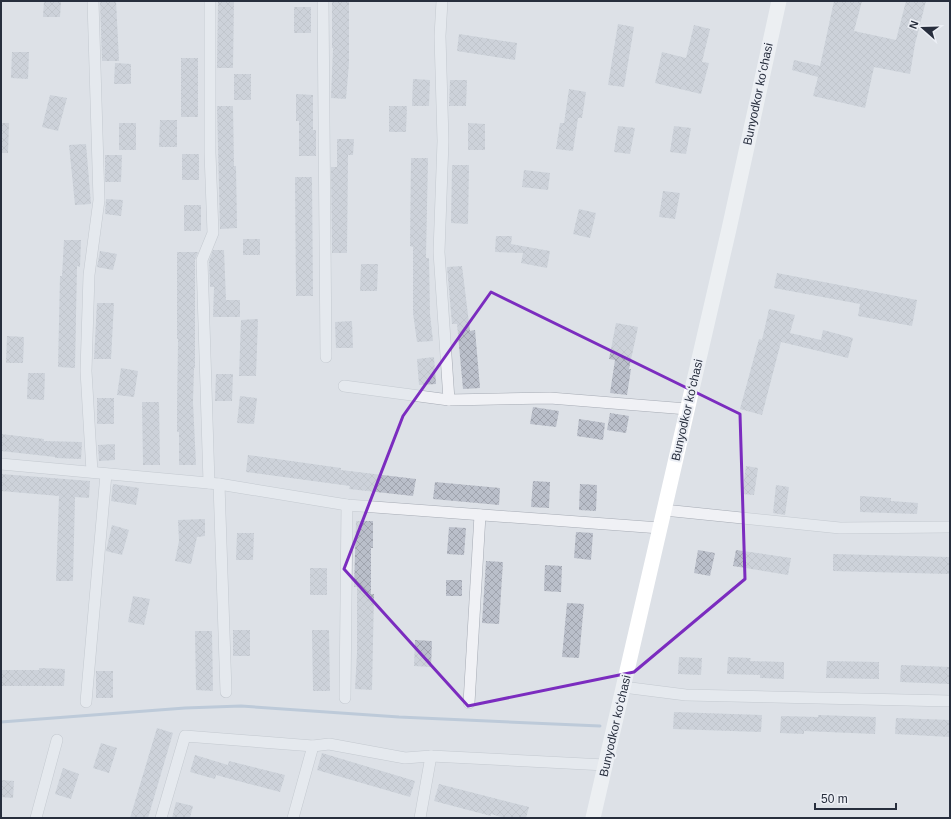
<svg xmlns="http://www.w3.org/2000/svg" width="951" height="819" font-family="Helvetica,sans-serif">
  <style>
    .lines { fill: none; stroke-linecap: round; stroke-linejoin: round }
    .stream { stroke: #98adc7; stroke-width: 3 }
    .building { fill: url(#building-cross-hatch) }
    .minor-casing { stroke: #a6abb4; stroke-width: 12 }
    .minor { stroke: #f0f1f5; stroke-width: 11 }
    .secondary { stroke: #fff; stroke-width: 15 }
    .marked { fill: none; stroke: #7b2cbf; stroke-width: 3; stroke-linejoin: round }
    .labels { text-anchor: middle; stroke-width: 4; stroke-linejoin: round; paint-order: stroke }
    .street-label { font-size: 12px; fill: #272e3d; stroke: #eceff5 }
  </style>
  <defs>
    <pattern id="building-cross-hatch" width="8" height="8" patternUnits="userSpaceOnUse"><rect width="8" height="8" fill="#babfca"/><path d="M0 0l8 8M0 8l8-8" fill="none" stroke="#a0a4ae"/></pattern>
  </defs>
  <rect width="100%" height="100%" fill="#dde1e7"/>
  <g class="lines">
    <path class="stream" d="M1,722L185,708L241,706L399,717L600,726"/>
  </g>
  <g class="building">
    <path d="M44,1H61L60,17H43Z"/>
    <path d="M100,1H116L119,61H102Z"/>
    <path d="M218,1H234L233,68H217Z"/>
    <path d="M332,1H349V63L346,99L331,98L333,48H332Z"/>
    <path d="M834,1H862L854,31L896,40L906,1H926L915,44L910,74L874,67L865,108L813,96L818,77L792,70L794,60L820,66Z"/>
    <rect x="294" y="7" width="17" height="26"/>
    <path d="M618,24L634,27L624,87L608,85Z"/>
    <path d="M694,25L710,29L702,62L709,63L701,94L655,83L662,52L686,58Z"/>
    <path d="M459,34L517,43L515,60L457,51Z"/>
    <path d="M12,52H29L28,79L11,78Z"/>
    <rect x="181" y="58" width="17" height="59"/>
    <path d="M115,63L131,64V84H114Z"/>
    <rect x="234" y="74" width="17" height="26"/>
    <path d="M413,79L430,80L429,106H412Z"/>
    <path d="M450,80H467L466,106H449Z"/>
    <path d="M569,89L586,92L582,118H578L573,151L556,149L560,123H564Z"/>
    <path d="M296,94L313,95V130H316V156H299V121H296Z"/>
    <path d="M50,95L67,98L58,131L42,127Z"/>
    <path d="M217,106H233L234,166H236L237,228L220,229Z"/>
    <path d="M389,106H407L406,132H389Z"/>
    <path d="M160,120H177V147H159Z"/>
    <path d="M1,123H9L8,153H1Z"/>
    <rect x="119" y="123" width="17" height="27"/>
    <path d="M468,123L485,124V150H468Z"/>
    <path d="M618,126L635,128L630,154L614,152Z"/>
    <path d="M674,126L691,128L686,154L670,152Z"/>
    <path d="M337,139H354L353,155H348L347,253H332L331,167H337Z"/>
    <path d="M86,144L91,204L75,205L69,145Z"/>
    <rect x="182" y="154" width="17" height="26"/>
    <path d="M105,155H122L121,182H105Z"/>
    <path d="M411,158H428L426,258H429L430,314L433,341L417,342L413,313V247L410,246Z"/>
    <path d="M452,165H469L468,224L451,223Z"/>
    <path d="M524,170L550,173L548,190L522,187Z"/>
    <path d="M295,177H312L313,296H296Z"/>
    <path d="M663,191L680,193L675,219L659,217Z"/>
    <path d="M106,199L123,200L121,216L105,214Z"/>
    <rect x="184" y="205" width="17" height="26"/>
    <path d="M579,209L596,213L590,238L573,234Z"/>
    <path d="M496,236H512L511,244L550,251L547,268L521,263L523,253L495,252Z"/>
    <rect x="243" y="239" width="17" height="16"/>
    <path d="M64,240H81L80,267L77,266L75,368L58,367L60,276H62Z"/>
    <path d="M213,250H224L226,300H240V317H213L214,287H210L209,261Z"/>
    <path d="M100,251L117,254L113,270L97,267Z"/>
    <path d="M177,252H198L195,260V368H194L193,402L196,465H179V432H177V409L178,339H177Z"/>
    <path d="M361,264H378L377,291H360Z"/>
    <path d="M462,266L470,331L475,330L480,388L463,389L457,324H452L447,267Z"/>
    <path d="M777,273L917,300L912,326L858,316L860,304L774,288Z"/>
    <path d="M97,303H114L111,359H94Z"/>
    <path d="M769,309L795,315L790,333L821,340L823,330L853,338L848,358L781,342L762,415L740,409L759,339L762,340Z"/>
    <path d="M258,319L256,376H239L241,320Z"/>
    <path d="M352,321L353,348H336L335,322Z"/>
    <path d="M616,323L638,327L629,369H631L627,395L610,393L615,360L609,359Z"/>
    <path d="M7,336L24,337L23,363H6Z"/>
    <path d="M434,357L436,384L419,385L417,359Z"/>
    <path d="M121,368L138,371L134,397L117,395Z"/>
    <path d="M28,373H45L44,400L27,399Z"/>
    <path d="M216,374H233L232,401H215Z"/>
    <path d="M240,396L257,398L254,424L237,423Z"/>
    <rect x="97" y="398" width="17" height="26"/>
    <path d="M142,402H159L160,465H143Z"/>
    <path d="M533,407L559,411L556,427L530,424Z"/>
    <path d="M610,413L629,416L626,433L607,430Z"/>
    <path d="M579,419L605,423L603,440L577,436Z"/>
    <path d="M1,434L44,439V441L82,442L81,459L55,458V457L1,451Z"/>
    <path d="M115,444V460L99,461L98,445Z"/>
    <path d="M248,455L341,468V470L416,479L413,496L349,489L350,486L246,472Z"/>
    <path d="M746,466L758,468L754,495L742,494Z"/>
    <path d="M1,474L90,481L89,498L75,497L73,581H56L59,496L1,491Z"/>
    <path d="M533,481L550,482L549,508L531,507Z"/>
    <path d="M435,482L500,488L499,505L433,499Z"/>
    <path d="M113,484L139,488L136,505L111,501Z"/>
    <path d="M580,484L597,485L596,511L579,510Z"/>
    <path d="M776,485L789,487L785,515L773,513Z"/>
    <path d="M860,496L891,498V501L918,503L917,514L860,512Z"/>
    <path d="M205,519V536L197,537L191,564L175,561L179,541L178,520Z"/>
    <path d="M356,521H373V548H371V594H374L372,690L355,689L357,653V587H354Z"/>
    <path d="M112,525L129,530L122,555L106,551Z"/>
    <path d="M449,527L466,528L464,555L447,554Z"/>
    <path d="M576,532L593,533L591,560L574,558Z"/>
    <path d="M237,533H254L253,560H236Z"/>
    <path d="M698,550L715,553L710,576L694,573Z"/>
    <path d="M736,550L791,558L788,575L733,566Z"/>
    <path d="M833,554L949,557V574L833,571Z"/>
    <path d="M486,561L503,562L499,624L482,623Z"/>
    <path d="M545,565L562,566L561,592L544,591Z"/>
    <rect x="310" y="568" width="17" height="27"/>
    <rect x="446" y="580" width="16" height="16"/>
    <path d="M133,596L150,599L144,625L128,622Z"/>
    <path d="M567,603L584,604L579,658L562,657Z"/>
    <rect x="233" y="630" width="17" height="26"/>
    <path d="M312,630H329L330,691H313Z"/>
    <path d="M195,631H212L213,691L196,690Z"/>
    <path d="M415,640L432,641L431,667L414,666Z"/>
    <path d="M679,657L702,658L701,675L678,674Z"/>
    <path d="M728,657L751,658L750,661L784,662V679L760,678V675L727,674Z"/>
    <path d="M827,661L879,662V679L826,678Z"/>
    <path d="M901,665L950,667V684L900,682Z"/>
    <path d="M39,668L65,669L64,686H1V670H39Z"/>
    <rect x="96" y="671" width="17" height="27"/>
    <path d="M674,712L762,715L761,732L673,729Z"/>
    <path d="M818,715L876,717L875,734L804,731V734L780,733L781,716L818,717Z"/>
    <path d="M896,718L950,720V737L895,734Z"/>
    <path d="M157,728L173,733L148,818H130Z"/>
    <path d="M101,743L117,748L109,773L93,768Z"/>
    <path d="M322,753L415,781L410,797L317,770Z"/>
    <path d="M195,755L228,765L229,761L285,775L280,792L216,775L215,779L190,772Z"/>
    <path d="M63,768L79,774L71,799L55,794Z"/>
    <path d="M1,780L14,781L13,798L1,797Z"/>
    <path d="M439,784L529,807L526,818H505L491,814V816L434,801Z"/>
    <path d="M176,802L193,806L190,818H172Z"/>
  </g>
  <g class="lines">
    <g class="minor-casing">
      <g id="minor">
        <path d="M323,1L326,357"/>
        <path d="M442,1L440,36L443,141L439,252L449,400"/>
        <path d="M344,386L449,400L550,398L687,409"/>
        <path d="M1,464L219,484L347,505L660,528"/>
        <path d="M92,472L86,371L89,275L99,200L93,1"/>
        <path d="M209,483L202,260L213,233L210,153V1"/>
        <path d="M219,484L226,692"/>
        <path d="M664,510L840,528L950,527"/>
        <path d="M623,687L686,695L950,701"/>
        <path d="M345,698L347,505"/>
        <path d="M86,702L106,474"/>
        <path d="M469,703L480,515"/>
        <path d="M36,818L57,740"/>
        <path d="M161,818L185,736L313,746L329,744L405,758L431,756L605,765"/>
        <path d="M293,818L313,746"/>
        <path d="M420,818L431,756"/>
      </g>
    </g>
    <use href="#minor" class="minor"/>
    <path class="secondary" d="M593,818L729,229L779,1"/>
  </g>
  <path d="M0 0H951V819H0ZM491,292L740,414L745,579L634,672L468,706L344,569L403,416Z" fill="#dde1e7" fill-opacity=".55" fill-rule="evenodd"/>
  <path class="marked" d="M491,292L740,414L745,579L634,672L468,706L344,569L403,416Z"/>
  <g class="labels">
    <g class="street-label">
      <text transform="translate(758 94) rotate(-78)" y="4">Bunyodkor koʻchasi</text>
      <text transform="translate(687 410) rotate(-77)" y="4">Bunyodkor koʻchasi</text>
      <text transform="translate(615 726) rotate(-77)" y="4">Bunyodkor koʻchasi</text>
    </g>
  </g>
  <rect width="951" height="819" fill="none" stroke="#272e3d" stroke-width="4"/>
  <g transform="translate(923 28) rotate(290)" stroke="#eceff5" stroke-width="3" paint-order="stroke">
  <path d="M0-3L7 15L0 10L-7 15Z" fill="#272e3d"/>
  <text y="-6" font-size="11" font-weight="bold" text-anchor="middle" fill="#272e3d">N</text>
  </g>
  <path d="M815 803v6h81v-6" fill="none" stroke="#272e3d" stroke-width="2"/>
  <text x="821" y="803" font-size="12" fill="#272e3d" stroke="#eceff5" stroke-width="3" paint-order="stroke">50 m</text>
</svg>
